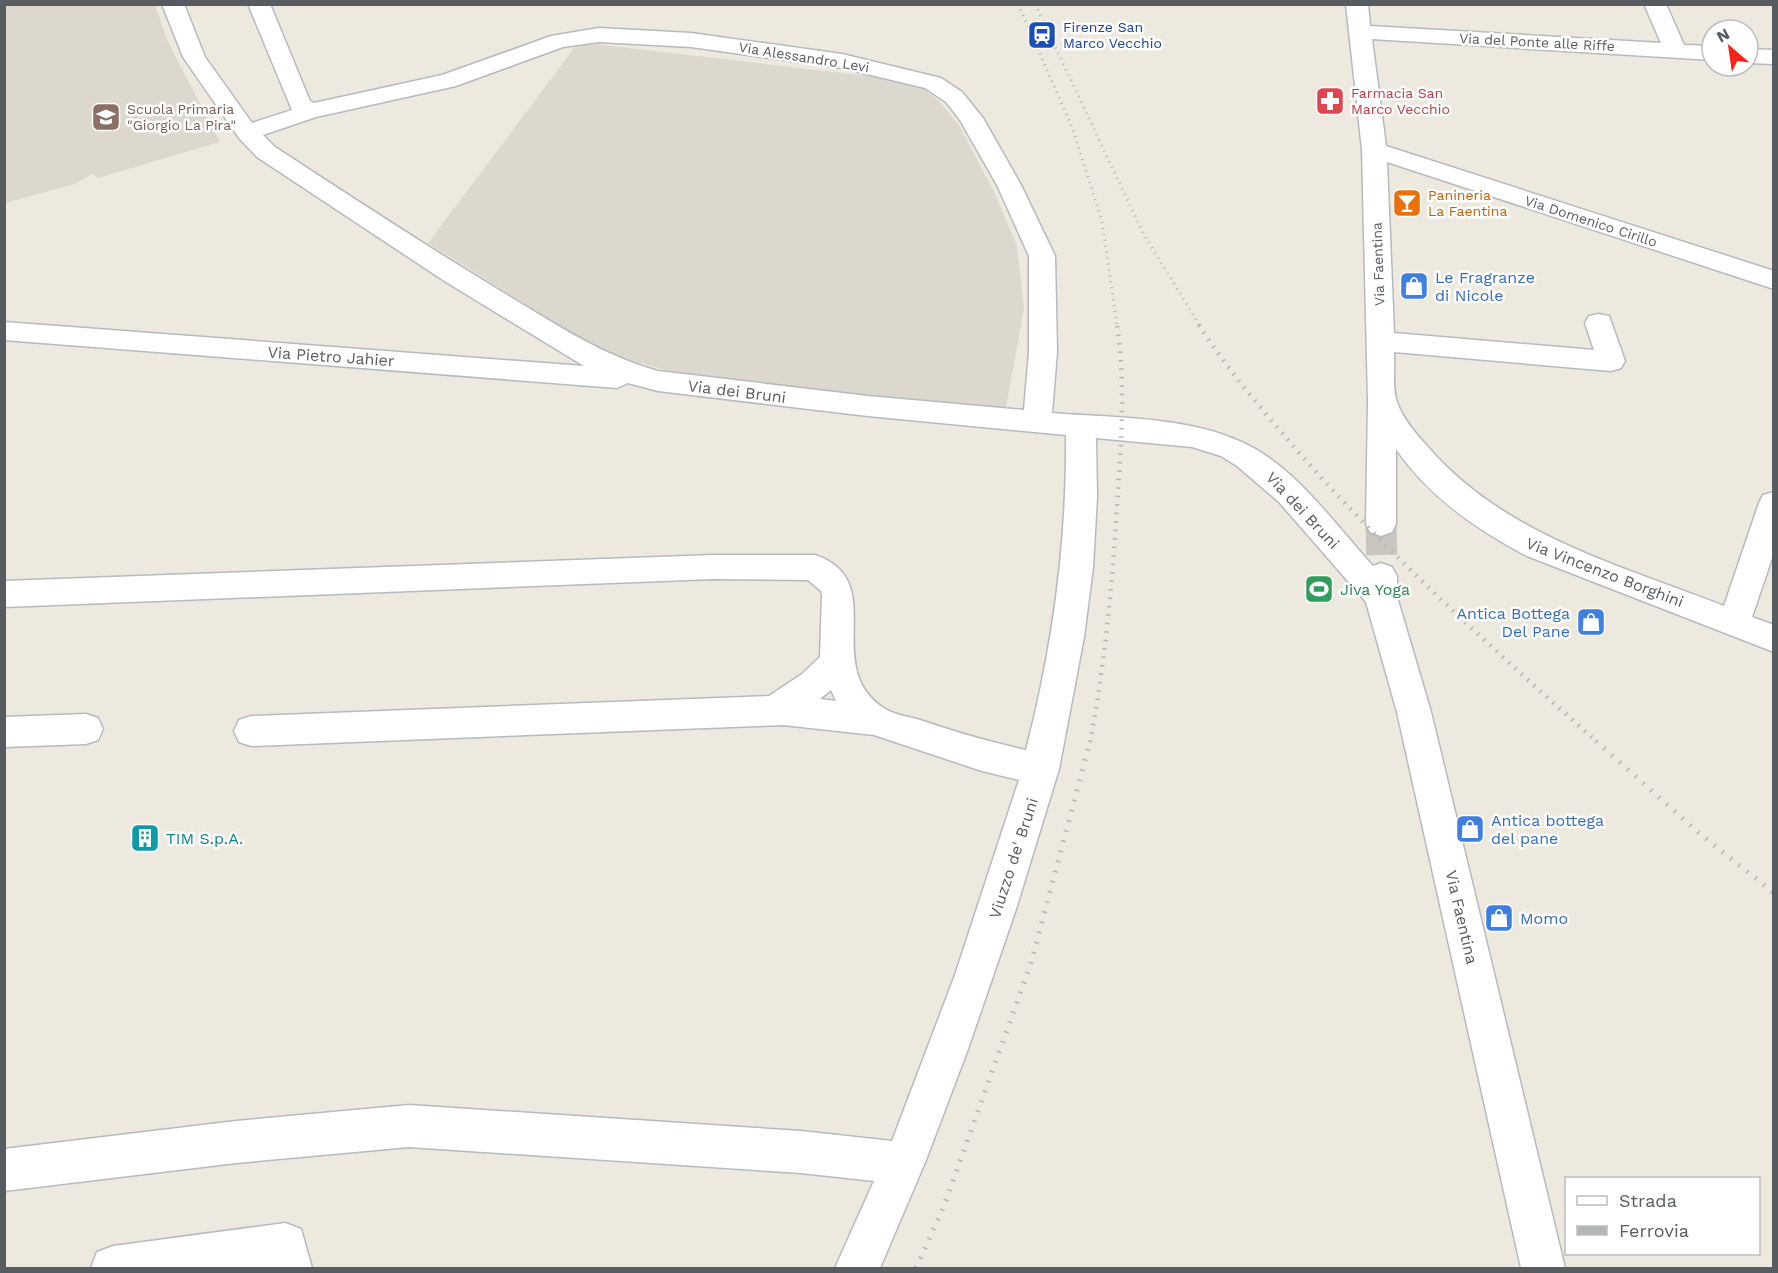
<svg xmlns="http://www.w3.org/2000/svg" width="1778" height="1273" font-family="'Work Sans',sans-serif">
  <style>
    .education { fill: #dcd8cd }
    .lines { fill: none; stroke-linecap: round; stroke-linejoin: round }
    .minor-tunnel { stroke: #c8c6bf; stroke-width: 31; stroke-dasharray: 31 16; stroke-linecap: butt }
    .minor-casing { stroke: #b6babf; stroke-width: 3 }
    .minor { fill: #fff; fill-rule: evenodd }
    .rail-far2 { stroke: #b3b4b4; stroke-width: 3; stroke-dasharray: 1 5; stroke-linecap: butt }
    .rail-far1 { stroke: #b3b4b4; stroke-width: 4.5; stroke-dasharray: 1.5 7; stroke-linecap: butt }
    .rail { stroke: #b3b4b4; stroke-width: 5; stroke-dasharray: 1.5 9; stroke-linecap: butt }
    .labels { text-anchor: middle; stroke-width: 5; stroke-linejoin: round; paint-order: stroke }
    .far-transit-label { font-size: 14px; fill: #164399; stroke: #fff; text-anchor: start }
    .far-street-label { font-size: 14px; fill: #575c61; stroke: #fff }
    .far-health-label { font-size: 14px; fill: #be3a42; stroke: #fff; text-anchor: start }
    .far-education-label { font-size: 14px; fill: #785e54; stroke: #fff; text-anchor: start }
    .far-food-label { font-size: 14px; fill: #c56008; stroke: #fff; text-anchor: start }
    .shop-label { font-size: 16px; fill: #366cbe; stroke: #fff; text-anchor: start }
    .street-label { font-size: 16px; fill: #575c61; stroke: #fff }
    .leisure-label { font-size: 16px; fill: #27864d; stroke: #fff; text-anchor: start }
    .culture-label { font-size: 16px; fill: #0d838f; stroke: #fff; text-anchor: start }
  </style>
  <rect width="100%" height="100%" fill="#ede9de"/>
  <g class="education">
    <path d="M5,4L155,5L167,40L220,142L98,178L92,174L75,184L5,203Z"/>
    <path d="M594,44L885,78L924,89L940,102L959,125L996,196L1017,246L1024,309L1005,413L672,372L599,351L428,243L575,47Z"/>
  </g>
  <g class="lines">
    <path class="minor-tunnel" d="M1381,524L1382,567"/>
    <g class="minor-casing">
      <g id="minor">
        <path d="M162,4H184L205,57L252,123L292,110L248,4H270L310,101L314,103L442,75L551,36L599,28L691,33L842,54L941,78L962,92L983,118L1021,185L1055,256L1057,352L1052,413C1124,419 1213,415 1272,460C1311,489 1341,531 1373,566L1381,563L1392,567L1397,576V597L1431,712L1565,1268H1521L1397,712L1366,602L1279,502L1237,466L1221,456L1192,447L1096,438L1097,497L1093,567L1084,637L1059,769L1016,909L968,1049L926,1160L880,1268H835L874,1181L801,1173L409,1147L236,1163L4,1191V1149L236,1121L409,1105L801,1131L892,1141L955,975L1019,780L982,771L874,735L783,725L251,746L239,742L234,731L239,720L251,716L769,696L802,674L820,657L822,595L821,591L808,580L713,579L4,607V581L713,555H815C892,581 818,666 885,709C895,715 910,717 920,720C955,732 990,742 1026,750C1053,646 1067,543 1066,435L868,416L658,391L628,383L617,388L4,340V322L584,366L446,282L257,157L239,138L183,57ZM599,42L691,47L842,68L925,88L946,102L960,120L997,185L1029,256V352L1024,410L868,396L658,371C604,356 560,327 512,298C432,250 353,198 275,147L263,135L316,117L456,86L563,47ZM831,690L836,701L820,699Z"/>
        <path d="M1346,4H1368L1370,26L1661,43L1644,4H1666L1684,45L1712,46V60L1372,39L1386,146L1774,271V289L1387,162L1394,333L1594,350L1585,323L1589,316L1599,314L1609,316L1625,361L1621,368L1611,371L1394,352C1395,367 1392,388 1397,402C1402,418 1417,435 1428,447C1504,535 1619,565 1724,606L1759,503L1763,495L1774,492V552L1752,617L1774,625V652L1527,556C1477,530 1429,497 1396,449V524L1392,532L1381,536L1370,532L1366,524L1368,401L1362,150Z"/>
        <path d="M1748,49L1774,50V64L1748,63Z"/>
        <path d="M86,714L98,718L103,729L98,740L86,744L4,747V717Z"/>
        <path d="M285,1223L301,1229L312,1268H91L97,1252L113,1246Z"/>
      </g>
    </g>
    <use href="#minor" class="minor"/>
    <g class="rail-far2">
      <path d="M1018,4L1072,127L1102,221L1117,326"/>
      <path d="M1035,4L1143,233L1200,326"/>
    </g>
    <g class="rail-far1">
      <path d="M1199,325C1226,368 1261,408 1294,447C1387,554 1492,648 1597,742"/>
      <path d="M1090,742C1105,664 1112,586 1117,507C1121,446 1126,385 1117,325"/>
    </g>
    <g class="rail">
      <path d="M1596,741L1700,834L1774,893"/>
      <path d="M916,1268L944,1206L1031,963L1090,741"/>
    </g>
  </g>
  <defs>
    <g id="station-square" transform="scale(1.5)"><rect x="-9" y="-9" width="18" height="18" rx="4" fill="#1a4fb4" stroke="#fff"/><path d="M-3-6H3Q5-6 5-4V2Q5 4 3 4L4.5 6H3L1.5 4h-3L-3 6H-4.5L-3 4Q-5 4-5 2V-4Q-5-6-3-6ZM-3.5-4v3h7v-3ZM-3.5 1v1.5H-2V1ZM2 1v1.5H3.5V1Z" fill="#fff"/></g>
    <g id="pharmacy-square" transform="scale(1.5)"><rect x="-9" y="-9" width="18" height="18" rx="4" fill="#e0444e" stroke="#fff"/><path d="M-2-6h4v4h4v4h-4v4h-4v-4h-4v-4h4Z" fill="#fff"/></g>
    <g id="school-square" transform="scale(1.5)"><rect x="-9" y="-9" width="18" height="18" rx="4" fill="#8d6e63" stroke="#fff"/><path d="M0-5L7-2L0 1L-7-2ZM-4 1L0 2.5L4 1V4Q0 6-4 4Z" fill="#fff"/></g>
    <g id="bar-square" transform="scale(1.5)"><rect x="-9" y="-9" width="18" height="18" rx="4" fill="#e8710a" stroke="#fff"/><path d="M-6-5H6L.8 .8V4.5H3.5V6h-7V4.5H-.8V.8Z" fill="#fff"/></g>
    <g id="shop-square" transform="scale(1.5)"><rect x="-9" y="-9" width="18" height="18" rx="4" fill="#3f7fe0" stroke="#fff"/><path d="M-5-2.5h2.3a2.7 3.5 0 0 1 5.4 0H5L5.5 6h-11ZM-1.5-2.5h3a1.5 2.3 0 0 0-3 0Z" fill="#fff"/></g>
    <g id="stadium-square" transform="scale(1.5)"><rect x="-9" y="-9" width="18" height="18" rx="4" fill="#2e9e5b" stroke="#fff"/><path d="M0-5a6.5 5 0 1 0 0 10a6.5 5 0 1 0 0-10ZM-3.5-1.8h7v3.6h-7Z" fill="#fff"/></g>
    <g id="building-square" transform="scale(1.5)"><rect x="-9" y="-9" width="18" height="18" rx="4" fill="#0f9aa8" stroke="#fff"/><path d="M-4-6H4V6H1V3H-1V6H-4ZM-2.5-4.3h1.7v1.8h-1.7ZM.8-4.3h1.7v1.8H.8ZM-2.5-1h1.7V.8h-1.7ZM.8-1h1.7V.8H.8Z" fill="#fff"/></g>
  </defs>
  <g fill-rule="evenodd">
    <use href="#station-square" x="1042" y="35"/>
    <use href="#pharmacy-square" x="1330" y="101"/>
    <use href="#school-square" x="106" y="117"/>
    <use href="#bar-square" x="1407" y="203"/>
    <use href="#shop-square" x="1414" y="286"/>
    <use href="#stadium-square" x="1319" y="589"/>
    <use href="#shop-square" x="1591" y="622"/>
    <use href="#shop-square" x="1470" y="829"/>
    <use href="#building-square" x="145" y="838"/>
    <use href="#shop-square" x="1499" y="918"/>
  </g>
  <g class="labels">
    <g class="far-transit-label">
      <text x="1063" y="32">Firenze San<tspan x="1063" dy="16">Marco Vecchio</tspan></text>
    </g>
    <g class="far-street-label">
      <text transform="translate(1537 42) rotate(3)" y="5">Via del Ponte alle Riffe</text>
      <text transform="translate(804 57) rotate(9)" y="5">Via Alessandro Levi</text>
      <text transform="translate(1591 221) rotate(18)" y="5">Via Domenico Cirillo</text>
      <text transform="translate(1378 264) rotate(-92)" y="5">Via Faentina</text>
    </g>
    <g class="far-health-label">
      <text x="1351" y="98">Farmacia San<tspan x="1351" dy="16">Marco Vecchio</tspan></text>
    </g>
    <g class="far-education-label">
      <text x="127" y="114">Scuola Primaria<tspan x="127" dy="16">"Giorgio La Pira"</tspan></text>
    </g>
    <g class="far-food-label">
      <text x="1428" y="200">Panineria<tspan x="1428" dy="16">La Faentina</tspan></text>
    </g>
    <g class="shop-label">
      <text x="1435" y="283">Le Fragranze<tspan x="1435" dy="18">di Nicole</tspan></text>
      <text x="1570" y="619" text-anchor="end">Antica Bottega<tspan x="1570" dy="18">Del Pane</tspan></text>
      <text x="1491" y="826">Antica bottega<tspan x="1491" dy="18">del pane</tspan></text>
      <text x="1520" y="924">Momo</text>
    </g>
    <g class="street-label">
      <text transform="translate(331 356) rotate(4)" y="6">Via Pietro Jahier</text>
      <text transform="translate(737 391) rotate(7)" y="6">Via dei Bruni</text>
      <text transform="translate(1303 510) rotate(47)" y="6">Via dei Bruni</text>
      <text transform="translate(1605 572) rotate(21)" y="6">Via Vincenzo Borghini</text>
      <text transform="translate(1013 858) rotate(-72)" y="6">Viuzzo de' Bruni</text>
      <text transform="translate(1462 917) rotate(77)" y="6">Via Faentina</text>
    </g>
    <g class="leisure-label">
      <text x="1340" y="595">Jiva Yoga</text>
    </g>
    <g class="culture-label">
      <text x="166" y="844">TIM S.p.A.</text>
    </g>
  </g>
  <rect width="1778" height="1273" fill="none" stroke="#575c61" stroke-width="12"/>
  <rect x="1565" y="1177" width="195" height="78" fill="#ffffff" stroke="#bcbec0" stroke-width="1.5"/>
  <rect x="1577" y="1196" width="30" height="9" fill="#ffffff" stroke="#bcbec0" stroke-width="1.5"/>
  <text x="1619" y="1207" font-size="18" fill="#575c61">Strada</text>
  <rect x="1577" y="1226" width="30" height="9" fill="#b3b4b4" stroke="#bcbec0" stroke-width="1.5"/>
  <text x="1619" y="1237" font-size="18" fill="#575c61">Ferrovia</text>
  <g transform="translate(1730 48) rotate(331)"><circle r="28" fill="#ffffff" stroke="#bcbec0" stroke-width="1.5"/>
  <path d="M0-4.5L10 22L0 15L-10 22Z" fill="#fb2216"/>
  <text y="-9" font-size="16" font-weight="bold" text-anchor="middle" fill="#575c61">N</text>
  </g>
</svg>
